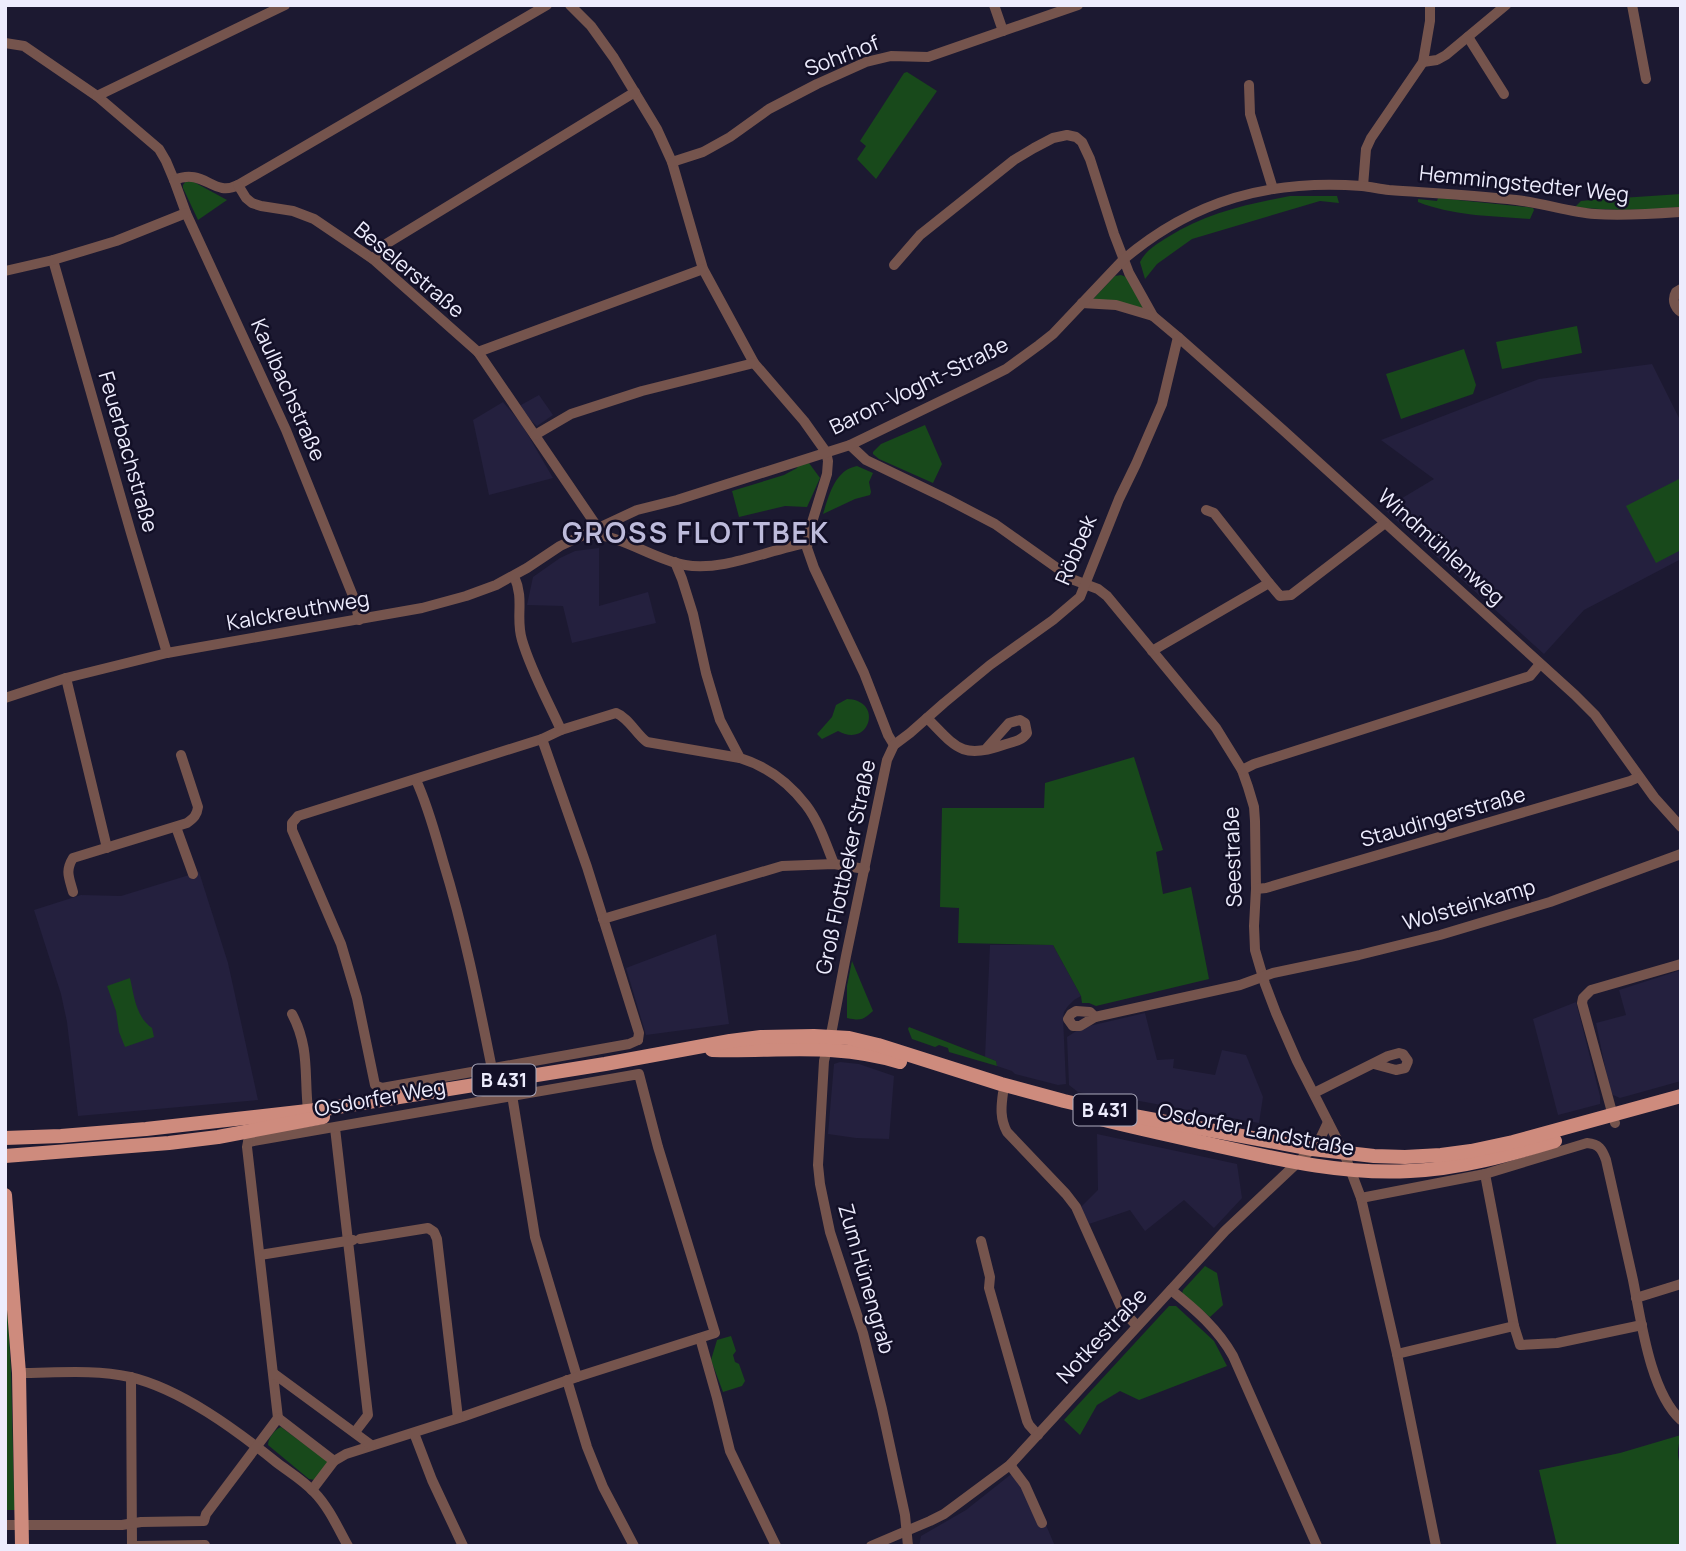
<svg xmlns="http://www.w3.org/2000/svg" width="1686" height="1551" font-family="Manrope,sans-serif">
  <style>
    .built { fill: #24203e }
    .green { fill: #18491b }
    .lines { fill: none; stroke-linecap: round; stroke-linejoin: round }
    .minor { stroke: #75544d; stroke-width: 10 }
    .major { stroke: #ce8b7d; stroke-width: 14 }
    .labels { text-anchor: middle; stroke-width: 5; stroke-linejoin: round; paint-order: stroke }
    .shield { fill: #131027; stroke: #acaabd; stroke-width: 2 }
    .shield-label { font-size: 19px; font-weight: bold; fill: #edecfd }
    .street-label { font-size: 21px; fill: #edecfd; stroke: #131027 }
    .district-label { font-size: 28px; font-weight: bold; letter-spacing: 2px; fill: #bdbbdb; stroke: #131027 }
  </style>
  <rect width="100%" height="100%" fill="#1c1931"/>
  <g class="built">
    <path d="M1652,364L1681,422V559L1584,610L1544,654L1384,509L1434,479L1381,440L1539,379Z"/>
    <path d="M539,395L553,415L537,426L527,417L528,416L522,410L521,405Z"/>
    <path d="M503,402L521,423L553,478L489,495L473,420Z"/>
    <path d="M599,548V606L648,592L656,623L572,643L563,606L527,605L533,577L560,558L575,551Z"/>
    <path d="M199,872L228,963L258,1100L78,1116L67,1022L61,994L34,910L81,895L121,896Z"/>
    <path d="M716,934L729,1024L646,1035L626,968Z"/>
    <path d="M990,945H1053L1081,996L1074,1000L1068,1006L1064,1012L1063,1017L1066,1084L1058,1085L1015,1074L1012,1071L997,1066L996,1061L985,1057Z"/>
    <path d="M1681,970V1081L1620,1098L1613,1095L1610,1091L1596,1023L1626,1015L1619,990Z"/>
    <path d="M1576,1002L1600,1096V1104L1558,1115L1533,1019Z"/>
    <path d="M1145,1013L1157,1060L1174,1059L1173,1068L1215,1075L1222,1050L1246,1055L1263,1097L1259,1123L1134,1100L1096,1096L1078,1092L1069,1085L1067,1037L1078,1030L1089,1026Z"/>
    <path d="M840,1062L859,1064L894,1076L889,1139L856,1138L828,1134L834,1064Z"/>
    <path d="M1097,1134L1237,1164L1242,1198L1214,1228L1184,1200L1145,1231L1130,1210L1089,1224L1081,1207L1098,1190Z"/>
    <path d="M1019,1468L1027,1481L1055,1546H919L921,1536L966,1510Z"/>
  </g>
  <g class="green">
    <path d="M907,72L937,91L876,179L857,159L866,146L860,141L904,73Z"/>
    <path d="M186,181H192L227,200L198,220L183,188V185Z"/>
    <path d="M1681,194V207C1645,210 1611,211 1575,207L1581,201L1591,200Z"/>
    <path d="M1290,196H1337L1339,203L1320,201L1192,239L1157,264L1145,279L1140,262C1146,250 1157,244 1168,237C1206,213 1247,204 1290,196Z"/>
    <path d="M1438,198L1527,207L1533,208L1534,210L1530,219C1492,216 1454,216 1418,202V199L1437,201Z"/>
    <path d="M1121,275L1126,277L1144,309L1093,299L1115,276Z"/>
    <path d="M1577,326L1582,353L1502,369L1496,342Z"/>
    <path d="M1464,349L1476,385L1473,394L1401,419L1386,374Z"/>
    <path d="M925,425L942,464L933,483L879,459L873,454V452L881,444Z"/>
    <path d="M809,463L820,478L807,507L785,506L739,517L732,491L784,475L797,468L798,465Z"/>
    <path d="M857,466L873,473L869,482L871,492L870,495L855,499L823,514C829,495 835,470 857,466Z"/>
    <path d="M1681,478V550L1656,563L1626,506Z"/>
    <path d="M847,699C884,700 870,749 838,731L822,739L817,734L832,717L836,705Z"/>
    <path d="M1134,757L1163,850L1156,852L1163,894L1191,887L1209,979L1096,1006L1089,1003H1082L1081,996L1053,945L958,943L959,908L940,907L942,808H1044L1045,783Z"/>
    <path d="M852,961L873,1011C863,1020 861,1021 847,1018V986Z"/>
    <path d="M130,978C134,996 136,1017 152,1028L154,1037L125,1047L119,1032L116,1011L107,986Z"/>
    <path d="M909,1027L996,1061L997,1066L949,1052L948,1048L939,1045L935,1047L912,1039L908,1029Z"/>
    <path d="M1205,1266L1217,1273L1223,1305L1210,1317L1182,1294L1183,1290Z"/>
    <path d="M5,1269L11,1371L14,1492L18,1510H5Z"/>
    <path d="M1169,1306H1176L1214,1341L1227,1366L1139,1400L1120,1391L1097,1405L1080,1435L1064,1420Z"/>
    <path d="M731,1336L736,1351L733,1355L735,1362L739,1364L745,1381L742,1386L723,1392L711,1360L717,1340Z"/>
    <path d="M281,1427L327,1461V1464L315,1480L309,1479L268,1445C268,1438 275,1429 281,1427Z"/>
    <path d="M1681,1435C1678,1447 1676,1455 1681,1467V1546H1557L1539,1470L1620,1453Z"/>
  </g>
  <g class="lines">
    <g class="minor">
      <path d="M570,5L591,26L614,58L657,129L672,162L703,269L754,363L804,421L826,452L828,461L827,474L809,532L807,548L814,568L864,673L888,735L894,745"/>
      <path d="M994,5L1003,31"/>
      <path d="M1632,5L1646,79"/>
      <path d="M1468,37L1504,94"/>
      <path d="M5,43L24,46L97,96L159,149L166,161L174,180C205,167 213,198 238,185L547,5"/>
      <path d="M1423,62L1437,60L1446,55L1506,5"/>
      <path d="M1249,85L1250,114L1273,189"/>
      <path d="M97,96L285,5"/>
      <path d="M672,162L703,152L730,137L769,109L817,84L866,62L891,56L928,57L1078,5"/>
      <path d="M174,180L186,213L286,430L355,601L359,620"/>
      <path d="M238,185L246,198L252,203L261,206L293,211L314,219L373,259L478,352L598,528"/>
      <path d="M1363,186L1366,149L1371,138L1423,62L1430,21V5"/>
      <path d="M373,259L386,244L635,92"/>
      <path d="M53,260L131,533L167,653"/>
      <path d="M894,265L920,235L1014,160L1034,148L1053,138L1067,135L1076,137L1082,142L1090,159L1114,234L1129,273L1153,316L1178,337L1283,430L1575,695L1595,715L1654,797L1681,827"/>
      <path d="M5,271L53,260L116,241L186,213"/>
      <path d="M1681,289L1676,292C1672,299 1674,307 1681,312"/>
      <path d="M1082,303L1116,305L1153,316"/>
      <path d="M478,352L703,269"/>
      <path d="M535,435L571,414L642,391L754,363"/>
      <path d="M850,445L866,460L947,499L995,524L1074,580L1098,589L1107,596L1216,728L1242,770L1248,787L1254,807L1255,821L1256,889L1254,926L1255,950L1265,984L1276,1013L1297,1061L1344,1153L1361,1198L1397,1354L1436,1546"/>
      <path d="M1206,510L1214,513L1269,583"/>
      <path d="M588,534C623,535 652,559 685,565C723,572 770,549 807,543"/>
      <path d="M675,562L682,579L693,614L706,673L720,720L740,758C766,766 789,783 806,805C819,822 826,844 834,864"/>
      <path d="M514,576C525,600 515,617 522,640C531,671 548,701 561,730L616,713C629,718 636,734 647,742L740,758"/>
      <path d="M1152,651L1269,583L1280,596L1291,595L1385,523"/>
      <path d="M66,678L107,848"/>
      <path d="M5,698L66,678L167,653L422,608L466,596L496,585L527,568L560,546L637,510L677,500L850,445L974,385L1006,369L1039,345L1053,334L1124,259C1194,200 1270,179 1362,186C1371,187 1380,189 1389,190C1431,193 1474,195 1516,200C1543,203 1569,212 1595,214C1624,216 1652,214 1681,212"/>
      <path d="M927,718C955,746 961,760 1003,745C1012,742 1022,741 1027,733L1025,723L1020,720L1009,723L985,750"/>
      <path d="M561,730L542,739L298,816L292,823V830L341,944L357,998L375,1085L382,1088L629,1044L638,1040"/>
      <path d="M542,739L587,867L639,1033L638,1040"/>
      <path d="M1242,770L1254,764L1530,676L1540,664"/>
      <path d="M416,780C428,806 435,833 443,861C464,929 478,999 492,1069"/>
      <path d="M176,827L193,874"/>
      <path d="M1256,889L1266,888L1630,781L1639,777"/>
      <path d="M73,892C69,877 65,871 73,858L187,823C194,818 197,815 198,807L181,755"/>
      <path d="M603,919L782,866L834,864L865,869"/>
      <path d="M1076,1011L1090,1012L1095,1017L1080,1026H1073L1068,1019L1071,1014Z"/>
      <path d="M292,1014C310,1048 304,1075 308,1110"/>
      <path d="M1095,1017L1240,985L1273,973L1359,955L1440,935L1550,902L1681,854"/>
      <path d="M1003,1093C1001,1107 1000,1119 1007,1132L1066,1194L1076,1207L1120,1305L1125,1313L1137,1326"/>
      <path d="M1314,1093L1388,1056L1399,1053L1403,1054L1408,1061L1405,1068L1396,1070L1374,1064"/>
      <path d="M512,1095L535,1237L577,1377"/>
      <path d="M1615,1123L1582,1003L1583,998L1591,990L1681,964"/>
      <path d="M335,1128L368,1415L355,1432"/>
      <path d="M248,1142L639,1074L658,1147L715,1333L577,1377L462,1417L346,1454L334,1461L312,1490"/>
      <path d="M248,1142L247,1147L278,1418"/>
      <path d="M1485,1174L1514,1326"/>
      <path d="M1361,1198L1485,1174L1587,1143C1599,1144 1602,1149 1606,1160C1615,1200 1624,1240 1633,1280C1641,1320 1650,1392 1681,1420"/>
      <path d="M360,1239L428,1228L434,1232L437,1239L458,1418"/>
      <path d="M981,1241L990,1277L989,1288L1027,1421L1029,1425L1038,1435"/>
      <path d="M260,1255L353,1240"/>
      <path d="M1171,1290C1195,1309 1218,1329 1233,1356L1317,1546"/>
      <path d="M1636,1298L1681,1284"/>
      <path d="M700,1338L717,1398L730,1451L776,1546"/>
      <path d="M1397,1354L1514,1326L1520,1345L1557,1343L1642,1325"/>
      <path d="M19,1373C56,1373 93,1369 130,1377C181,1389 236,1430 276,1462C289,1472 303,1480 314,1492C328,1506 338,1528 348,1546"/>
      <path d="M273,1373L371,1445"/>
      <path d="M131,1377L132,1546"/>
      <path d="M567,1380L587,1447L603,1487L634,1546"/>
      <path d="M278,1418L334,1461"/>
      <path d="M414,1433L432,1480L463,1546"/>
      <path d="M1010,1465L1025,1485L1042,1523"/>
      <path d="M5,1525H122L141,1522L204,1521L206,1514L278,1418"/>
      <path d="M136,1546L205,1545"/>
      <path d="M871,1546L930,1521L944,1514L1010,1465L1225,1231L1312,1149L1321,1137L1328,1122"/>
      <path d="M908,1546L905,1515L882,1409L863,1333L830,1232L820,1184L818,1165L824,1061L832,1029L846,956L887,760L894,745L910,733L944,703L990,665L1053,620L1080,597L1119,499L1136,464L1162,404L1178,337"/>
    </g>
    <g class="major">
      <path d="M712,1050C778,1052 835,1042 900,1062"/>
      <path d="M1081,1114C1122,1125 1164,1134 1205,1143C1273,1158 1340,1175 1410,1171C1460,1169 1508,1155 1555,1141"/>
      <path d="M5,1138L61,1136L146,1129L325,1109L605,1064L730,1041L761,1037L814,1036L849,1038L878,1045L1001,1084L1064,1101L1107,1111L1312,1149L1374,1156L1405,1157L1441,1155L1471,1151L1513,1142L1681,1096"/>
      <path d="M5,1156L169,1143L218,1137L323,1117"/>
      <path d="M5,1195L19,1373L22,1546"/>
    </g>
  </g>
  <g class="labels">
    <g class="shield">
      <rect x="472.5" y="1064.5" width="63" height="31" rx="5"/>
      <rect x="1073.5" y="1094.5" width="63" height="31" rx="5"/>
    </g>
    <g class="shield-label">
      <text x="504" y="1087">B 431</text>
      <text x="1105" y="1117">B 431</text>
    </g>
    <g class="street-label">
      <text transform="translate(842 56) rotate(-21)" y="7">Sohrhof</text>
      <text transform="translate(1524 184) rotate(6)" y="7">Hemmingstedter Weg</text>
      <text transform="translate(409 270) rotate(40)" y="7">Beselerstraße</text>
      <text transform="translate(919 386) rotate(-26)" y="7">Baron-Voght-Straße</text>
      <text transform="translate(288 390) rotate(66)" y="7">Kaulbachstraße</text>
      <text transform="translate(128 452) rotate(74)" y="7">Feuerbachstraße</text>
      <text transform="translate(1441 547) rotate(42)" y="7">Windmühlenweg</text>
      <text transform="translate(1076 550) rotate(-67)" y="7">Röbbek</text>
      <text transform="translate(298 611) rotate(-10)" y="7">Kalckreuthweg</text>
      <text transform="translate(1443 817) rotate(-16)" y="7">Staudingerstraße</text>
      <text transform="translate(1233 857) rotate(-92)" y="7">Seestraße</text>
      <text transform="translate(846 867) rotate(-78)" y="7">Groß Flottbeker Straße</text>
      <text transform="translate(1469 905) rotate(-16)" y="7">Wolsteinkamp</text>
      <text transform="translate(380 1098) rotate(-10)" y="7">Osdorfer Weg</text>
      <text transform="translate(1256 1130) rotate(11)" y="7">Osdorfer Landstraße</text>
      <text transform="translate(866 1279) rotate(74)" y="7">Zum Hünengrab</text>
      <text transform="translate(1102 1336) rotate(-47)" y="7">Notkestraße</text>
    </g>
    <g class="district-label">
      <text x="696" y="543">GROSS FLOTTBEK</text>
    </g>
  </g>
  <rect width="1686" height="1551" fill="none" stroke="#edecfd" stroke-width="14"/>
</svg>
